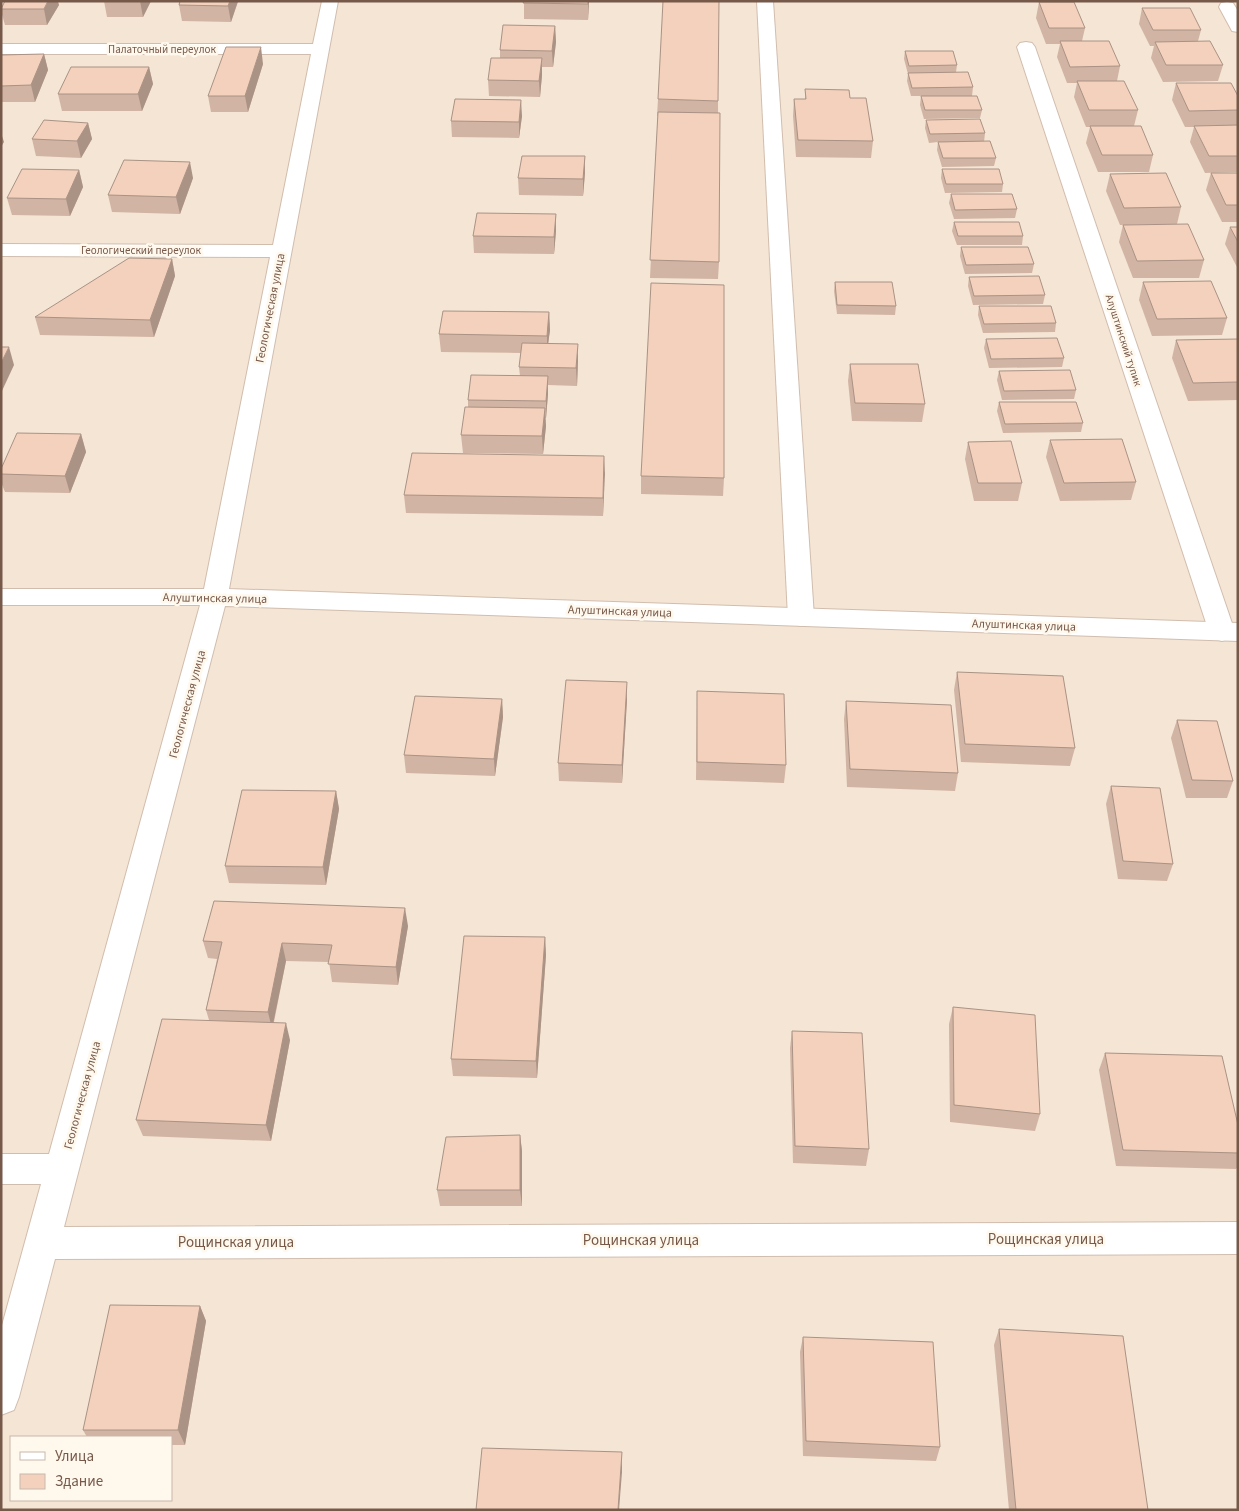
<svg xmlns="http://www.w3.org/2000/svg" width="1239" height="1511" font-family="'Source Sans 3',sans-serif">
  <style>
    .residential { fill: #f5e5d4; fill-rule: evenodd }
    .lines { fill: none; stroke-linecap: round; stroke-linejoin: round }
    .lane-casing { stroke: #d1bdae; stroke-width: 2 }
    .street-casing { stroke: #d1bdae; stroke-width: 2 }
    .lane { fill: #fff; fill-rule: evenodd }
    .street { fill: #fff; fill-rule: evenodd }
    .wall { fill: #d1b4a3 }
    .shaded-wall { fill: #aa9284 }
    .building { fill: #f3d1bd; stroke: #aa9284 }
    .labels { text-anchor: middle; stroke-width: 5; stroke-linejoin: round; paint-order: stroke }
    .far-street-label { font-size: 11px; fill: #77594a; stroke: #fff8ed }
    .street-label { font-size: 12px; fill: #77594a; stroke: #fff8ed }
    .near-street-label { font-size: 15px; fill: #77594a; stroke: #fff8ed }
  </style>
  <rect width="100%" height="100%" fill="#fdf4e6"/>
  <path class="residential" d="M1,1H1238V1510H1ZM11,1437H171V1500H11Z"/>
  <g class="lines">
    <g class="lane-casing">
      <g id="lane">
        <path d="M757,1H773L814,617L810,623L801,626L792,623L788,617Z"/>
        <path d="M1026,42L1032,43L1035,47L1235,632L1231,638L1222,641L1213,638L1209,632L1017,47L1020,43Z"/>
      </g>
    </g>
    <g class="street-casing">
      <g id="street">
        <path d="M322,1H338L229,589L1238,623V641L225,606L64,1227L1238,1222V1254L55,1259L19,1397L14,1410L1,1415V1329L41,1184H1V1154H49L200,605H1V589H204L270,257L1,256V244L273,245L311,54H1V44H313Z"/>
        <path d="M1227,2L1233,3L1238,11V32L1232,31L1219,7L1221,3Z"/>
      </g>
    </g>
    <use href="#lane" class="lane"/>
    <use href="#street" class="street"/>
  </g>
  <g class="wall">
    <path d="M104,1H151L143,17H107Z"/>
    <path d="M180,1H238V2L231,22L182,21L179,5Z"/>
    <path d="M524,1H589L588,20L524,19Z"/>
    <path d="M1039,2L1085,28L1082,41L1120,66L1117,81L1138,110L1134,126L1153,155L1149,172H1098L1086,143L1090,127H1086L1074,97L1077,83H1067L1057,57L1060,44H1046L1036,18Z"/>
    <path d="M59,5L47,25H5L1,11V8Z"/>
    <path d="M1142,8L1201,30L1198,41L1223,65L1218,81L1163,82L1151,58L1154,46H1150L1139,24Z"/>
    <path d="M555,26L556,42L553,67H542V75L540,97L489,96L488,80L500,58V50Z"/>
    <path d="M905,51L957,65L956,72L973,87L972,96H911L907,81L908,74L904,59Z"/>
    <path d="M44,54L48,70L35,102H1V55Z"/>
    <path d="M263,64L248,112H211L208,96Z"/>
    <path d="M149,67L153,84L142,111H62L58,94Z"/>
    <path d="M1176,83L1238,96V172L1205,173L1190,142L1194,127H1185L1172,100Z"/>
    <path d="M805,89L850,98L873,141L871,158L796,157L793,116L794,99H805Z"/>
    <path d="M921,96L982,110L980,118L924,119L920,105Z"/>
    <path d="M658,99L718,101L719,262L718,279L650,278L658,116H657Z"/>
    <path d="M522,116L519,138L452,137L451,121Z"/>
    <path d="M926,120L985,133L984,142L996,158L994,166L942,167L937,150L938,142L929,143L925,128Z"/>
    <path d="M88,123L92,139L81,158L36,156L32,139Z"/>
    <path d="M585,156V173L583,196L519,195L518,178Z"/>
    <path d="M942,169L1003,184L1002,192L945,193L941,178Z"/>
    <path d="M79,170L83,187L70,216L12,215L7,198Z"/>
    <path d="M1211,173H1238V222H1222L1206,190Z"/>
    <path d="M1110,174L1181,207L1177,224L1120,225L1106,191Z"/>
    <path d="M193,178L180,214L112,212L108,195Z"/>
    <path d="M951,194L1017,209L1015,218L954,219L949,203Z"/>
    <path d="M556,214V231L554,254L474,253L473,236Z"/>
    <path d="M954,222L1023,236L1022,245H957L952,231Z"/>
    <path d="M1123,225L1204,260L1199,278H1133L1119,242Z"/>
    <path d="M1230,227H1238V269L1225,244Z"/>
    <path d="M961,247L1034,264L1032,273L965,274L960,256Z"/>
    <path d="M172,259L175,276L154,337L40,335L35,317Z"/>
    <path d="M969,277L1045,295L1043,304L973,305L968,286Z"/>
    <path d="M835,282L896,306L895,315L837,314L834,291Z"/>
    <path d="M1143,282L1227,318L1222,335L1152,336L1139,300Z"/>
    <path d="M979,306L1056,323L1055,332L983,333L978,315Z"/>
    <path d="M549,312L550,330L548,343L578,361L577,386L548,385V394L546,418H545L546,426L543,454L463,453L461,435L468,407V400L520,376L519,367L521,353L441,352L439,334Z"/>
    <path d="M986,339L1064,358L1062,367L989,368L984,348Z"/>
    <path d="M1238,339V400L1188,401L1172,358L1176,340Z"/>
    <path d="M850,364L925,404L922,422L852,421L848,381Z"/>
    <path d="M999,371L1076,390L1074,399L1002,400L997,380Z"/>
    <path d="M999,402L1083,423L1081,432L1003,433L997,411Z"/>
    <path d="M81,434L86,452L70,493L5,492L1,482V469Z"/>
    <path d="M1050,440L1136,482L1131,500L1060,501L1046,457Z"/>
    <path d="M968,442L1022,483L1018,501H974L965,459Z"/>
    <path d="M604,456L603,516L406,513L404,495Z"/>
    <path d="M641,476L724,478L723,496L641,494Z"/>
    <path d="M957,672L1075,748L1070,766L961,762L954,690Z"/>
    <path d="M697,691L786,765L784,783L696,780Z"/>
    <path d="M502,699L503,717L495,776L406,773L404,755Z"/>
    <path d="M627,700L622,783L559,781L558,763Z"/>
    <path d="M846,701L958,773L955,791L847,787L844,719Z"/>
    <path d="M1177,720L1233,781L1227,798H1186L1171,738Z"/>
    <path d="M1111,786L1173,864L1167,881L1118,879L1106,804Z"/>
    <path d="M336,791L339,809L326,885L229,883L225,866Z"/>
    <path d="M408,926L398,985L332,982L329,962L286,961L274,1022L290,1040L271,1141L143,1136L136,1120L209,1020L206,1010L217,959L208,958L203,941Z"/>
    <path d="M545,937L546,955L537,1078L453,1076L451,1059Z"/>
    <path d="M953,1007L1040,1114L1035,1131L950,1122L949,1024Z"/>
    <path d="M792,1031L869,1149L866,1166L793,1163L790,1048Z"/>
    <path d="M1105,1053L1238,1125V1166L1236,1169L1116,1166L1099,1070Z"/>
    <path d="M520,1135L522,1151V1206H440L437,1190Z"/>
    <path d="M200,1306L206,1321L185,1445H171V1437H87L83,1430Z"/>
    <path d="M999,1329L1148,1510H1009L994,1345Z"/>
    <path d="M803,1337L940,1447L936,1461L803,1456L800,1352Z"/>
  </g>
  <g class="shaded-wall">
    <path d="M48,1H58L59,5L47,25L44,9Z"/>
    <path d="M140,1H151L143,17Z"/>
    <path d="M230,1H238L231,22L228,6Z"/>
    <path d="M588,1H589L588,20Z"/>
    <path d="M555,26L556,42L553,67L552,51Z"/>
    <path d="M261,47L263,64L248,112L245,96Z"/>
    <path d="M44,54L48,70L35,102L31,85Z"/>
    <path d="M542,58V75L540,97L539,81Z"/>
    <path d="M149,67L153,84L142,111L138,94Z"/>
    <path d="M521,100L522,116L519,138V122Z"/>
    <path d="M88,123L92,139L81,158L77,141Z"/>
    <path d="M1,133L4,142L1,147Z"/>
    <path d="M585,156V173L583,196V179Z"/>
    <path d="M190,162L193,178L180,214L176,197Z"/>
    <path d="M79,170L83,187L70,216L66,199Z"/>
    <path d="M556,214V231L554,254V237Z"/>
    <path d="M172,259L175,276L154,337L150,320Z"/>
    <path d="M549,312L550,330L547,353V336Z"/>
    <path d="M578,344V361L577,386L576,368Z"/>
    <path d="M9,347L14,365L1,393V363Z"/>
    <path d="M548,376V394L546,418V401Z"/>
    <path d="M545,408L546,426L543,454L542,436Z"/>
    <path d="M81,434L86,452L70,493L65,476Z"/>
    <path d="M604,456L605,474L603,516V498Z"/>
    <path d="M627,682V700L622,783V765Z"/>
    <path d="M502,699L503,717L495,776L494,759Z"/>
    <path d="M336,791L339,809L326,885L323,867Z"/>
    <path d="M405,908L408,926L398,985L396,967Z"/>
    <path d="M545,937L546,955L537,1078L536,1061Z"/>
    <path d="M282,943L286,961L272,1029L268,1012Z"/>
    <path d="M286,1023L290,1040L271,1141L266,1125Z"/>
    <path d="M520,1135L522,1151V1206L520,1190Z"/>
    <path d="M200,1306L206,1321L185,1445L178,1430Z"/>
    <path d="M622,1452V1472L619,1510H618Z"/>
  </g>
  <g class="building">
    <path d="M5,1H48L44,9H1Z"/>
    <path d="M180,1H230L228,6L179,5Z"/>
    <path d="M524,1H588V4L523,3Z"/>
    <path d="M663,1H719L718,101L658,99Z"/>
    <path d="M1039,2H1074L1085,28H1049Z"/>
    <path d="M1142,8H1190L1201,30H1153Z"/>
    <path d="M503,25L555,26L552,51L500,50Z"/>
    <path d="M1060,41H1109L1120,66L1070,67Z"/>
    <path d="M1210,41L1223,65H1166L1155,42Z"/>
    <path d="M226,47H261L245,96H208Z"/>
    <path d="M905,51H953L957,65L909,66Z"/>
    <path d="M44,54L31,85L1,86V55Z"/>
    <path d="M491,58H542L539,81L488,80Z"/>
    <path d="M71,67H149L138,94H58Z"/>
    <path d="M968,72L973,87L912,88L908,73Z"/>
    <path d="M1077,81H1124L1138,110H1089Z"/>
    <path d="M1176,83H1231L1238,96V110L1189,111Z"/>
    <path d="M805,89L849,90L850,98H866L873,141L798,140L794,99H806Z"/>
    <path d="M921,96H977L982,110H925Z"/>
    <path d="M455,99L521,100L519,122L451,121Z"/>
    <path d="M658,112L720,113L719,262L650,260Z"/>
    <path d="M980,119L985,133L930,134L926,120Z"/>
    <path d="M44,120L88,123L77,141L32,139Z"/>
    <path d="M1238,125V156H1209L1194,126Z"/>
    <path d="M1090,126H1141L1153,155H1102Z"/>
    <path d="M990,141L996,158H943L938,142Z"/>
    <path d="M522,156H585L583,179L518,178Z"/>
    <path d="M124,160L190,162L176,197L108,195Z"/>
    <path d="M22,169L79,170L66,199L7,198Z"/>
    <path d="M942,169H999L1003,184H946Z"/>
    <path d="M1166,173L1181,207L1124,208L1110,174Z"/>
    <path d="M1211,173H1238V205H1226Z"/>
    <path d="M951,194H1012L1017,209L955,210Z"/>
    <path d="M477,213L556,214L554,237L473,236Z"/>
    <path d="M954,222H1019L1023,236H958Z"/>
    <path d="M1188,224L1204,260L1137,261L1123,225Z"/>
    <path d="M1230,227H1238V242Z"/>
    <path d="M961,247H1028L1034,264L966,265Z"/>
    <path d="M129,258L172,259L150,320L35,317Z"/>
    <path d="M1039,276L1045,295L974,296L969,277Z"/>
    <path d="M1211,281L1227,318L1157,319L1143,282Z"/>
    <path d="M835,282H892L896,306L837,305Z"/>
    <path d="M651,283L724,285V478L641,476Z"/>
    <path d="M979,306H1051L1056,323L984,324Z"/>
    <path d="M443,311L549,312L547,336L439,334Z"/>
    <path d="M1057,338L1064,358L991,359L986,339Z"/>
    <path d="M1238,339V382L1193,383L1176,340Z"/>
    <path d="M522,343L578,344L576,368L519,367Z"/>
    <path d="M1,347H9L1,363Z"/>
    <path d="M850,364H918L925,404L855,403Z"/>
    <path d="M1070,370L1076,390L1004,391L999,371Z"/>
    <path d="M471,375L548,376L546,401L468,400Z"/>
    <path d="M999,402H1076L1083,423L1005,424Z"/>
    <path d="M465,407L545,408L542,436L461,435Z"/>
    <path d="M17,433L81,434L65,476L1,474V469Z"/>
    <path d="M1122,439L1136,482L1064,483L1050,440Z"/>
    <path d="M1011,441L1022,483H978L968,442Z"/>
    <path d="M412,453L604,456L603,498L404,495Z"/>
    <path d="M957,672L1063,676L1075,748L965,744Z"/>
    <path d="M566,680L627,682L622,765L558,763Z"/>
    <path d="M697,691L784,694L786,765L697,762Z"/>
    <path d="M415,696L502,699L494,759L404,755Z"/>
    <path d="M846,701L951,705L958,773L850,769Z"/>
    <path d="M1177,720L1217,721L1233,781L1192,780Z"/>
    <path d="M1111,786L1160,788L1173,864L1123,861Z"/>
    <path d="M242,790L336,791L323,867L225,866Z"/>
    <path d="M214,901L405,908L396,967L328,964L332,945L282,943L268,1012L206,1010L222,942L203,941Z"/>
    <path d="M464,936L545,937L536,1061L451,1059Z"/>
    <path d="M953,1007L1035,1015L1040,1114L954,1105Z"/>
    <path d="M162,1019L286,1023L266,1125L136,1120Z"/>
    <path d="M792,1031L862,1033L869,1149L795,1146Z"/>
    <path d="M1105,1053L1222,1056L1238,1125V1153L1123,1150Z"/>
    <path d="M520,1135V1190H437L446,1137Z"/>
    <path d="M110,1305L200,1306L178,1430H83Z"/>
    <path d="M999,1329L1123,1336L1148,1510H1016Z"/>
    <path d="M803,1337L933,1342L940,1447L806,1441Z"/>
    <path d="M482,1448L622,1452L618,1510H476Z"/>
  </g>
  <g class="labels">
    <g class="far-street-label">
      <text x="162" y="53">Палаточный переулок</text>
      <text x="141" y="254">Геологический переулок</text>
      <text transform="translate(1124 340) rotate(72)" y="4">Алуштинский тупик</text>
    </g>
    <g class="street-label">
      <text transform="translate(270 308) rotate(-79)" y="4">Геологическая улица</text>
      <text transform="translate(215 598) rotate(1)" y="4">Алуштинская улица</text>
      <text transform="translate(620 611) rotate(2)" y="4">Алуштинская улица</text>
      <text transform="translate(1024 625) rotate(2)" y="4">Алуштинская улица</text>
      <text transform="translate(187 704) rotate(-75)" y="4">Геологическая улица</text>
      <text transform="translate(82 1095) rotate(-75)" y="4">Геологическая улица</text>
    </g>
    <g class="near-street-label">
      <text x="1046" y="1244">Рощинская улица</text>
      <text x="641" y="1245">Рощинская улица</text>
      <text x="236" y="1247">Рощинская улица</text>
    </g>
  </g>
  <rect width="1239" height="1511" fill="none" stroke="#77594a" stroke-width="5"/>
  <rect x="10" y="1436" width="162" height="65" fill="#fff8ed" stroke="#c9b8ac"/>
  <rect x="20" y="1452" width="25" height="8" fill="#ffffff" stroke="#c9b8ac"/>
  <text x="55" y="1461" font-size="15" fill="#77594a">Улица</text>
  <rect x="20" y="1474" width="25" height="15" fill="#f3d1bd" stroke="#c9b8ac"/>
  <text x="55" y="1486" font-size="15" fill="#77594a">Здание</text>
</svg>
